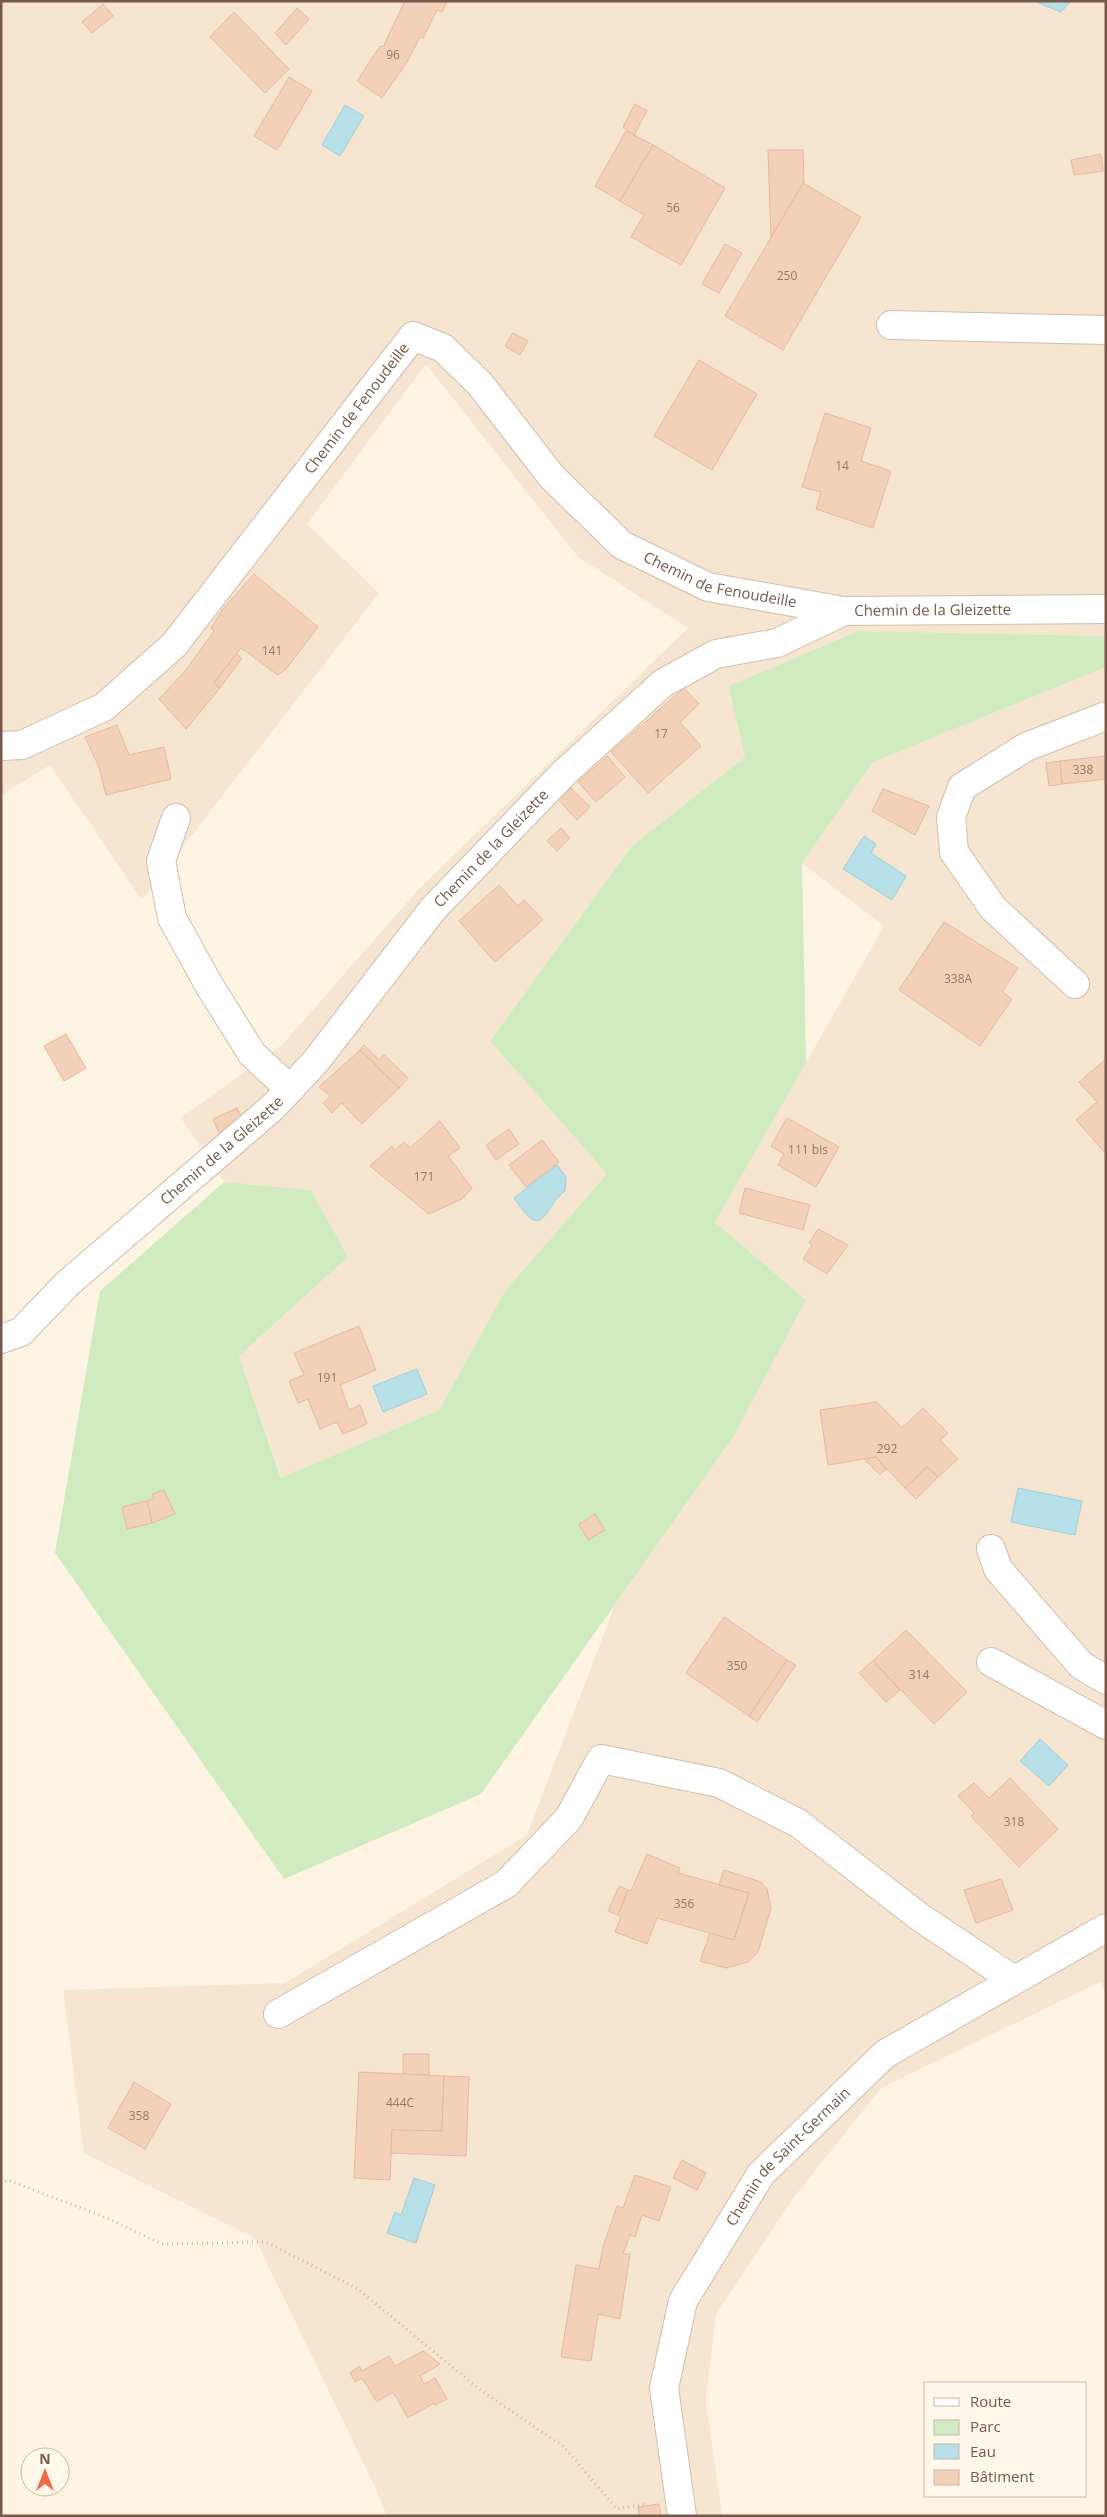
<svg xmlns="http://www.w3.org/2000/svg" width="1107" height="2517" font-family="'Open Sans',sans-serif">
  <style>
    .residential { fill: #f5e5d1 }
    .green { fill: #d1ebc1 }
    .water { fill: #b6dfe7; stroke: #9ccfd9 }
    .building { fill: #f3d1b9; stroke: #e7b899 }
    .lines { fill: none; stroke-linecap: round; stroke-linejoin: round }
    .minor-casing { stroke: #d1bdac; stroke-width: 30 }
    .path { stroke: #d8b59c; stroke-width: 3; stroke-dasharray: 1 4; stroke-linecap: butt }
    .minor { stroke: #fff; stroke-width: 28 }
    .labels { text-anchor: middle; stroke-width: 4.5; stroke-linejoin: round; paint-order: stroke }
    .number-label { font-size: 12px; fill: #957764 }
    .street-label { font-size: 15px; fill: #765948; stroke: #fff7ea }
  </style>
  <rect width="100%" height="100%" fill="#fdf3e3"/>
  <g class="residential">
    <path d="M1,1H1106V636L858,631L730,686L745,757L632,846L490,1041L607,1174L505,1291L439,1410L282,1478L239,1356L348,1257L311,1190L224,1182L181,1118L283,1044L419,889L688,628L578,557L426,364L307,524L379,593L142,900L50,765L1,795Z"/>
    <path d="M1106,667V1993L1100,1982L881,2088L794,2197L716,2314L706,2400L722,2516H387L376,2489L255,2238L84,2153L63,1990L285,1983L527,1835L615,1605L734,1436L806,1300L715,1222L884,926L802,863L873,762Z"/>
  </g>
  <path class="green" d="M858,631L1106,636V667L873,762L802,863L806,1063L715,1222L806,1300L734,1436L481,1794L284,1879L55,1553L100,1291L224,1182L311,1190L348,1257L239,1356L281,1478L439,1410L505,1291L607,1174L490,1041L632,846L745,757L729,686Z"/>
  <g class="water">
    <path d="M1034,1H1071L1061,12Z"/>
    <path d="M345,105L364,116L340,156L322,145Z"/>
    <path d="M864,836L876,844L871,853L906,876L892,900L843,869Z"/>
    <path d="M557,1165L566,1177L565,1191C541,1209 545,1244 514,1198Z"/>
    <path d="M417,1369L427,1394L383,1412L373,1386Z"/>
    <path d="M1018,1488L1082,1501L1075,1535L1011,1522Z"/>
    <path d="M1040,1739L1068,1765L1049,1786L1020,1761Z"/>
    <path d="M414,2178L435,2185L416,2243L387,2233L395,2212L401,2215Z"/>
  </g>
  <g class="building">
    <path d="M405,1H447L442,12L437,10L423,38L420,37L407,62L382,98L357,81L380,46L383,47Z"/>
    <path d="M103,4L113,16L92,33L82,22Z"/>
    <path d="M297,8L309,19L286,45L275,33Z"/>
    <path d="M234,12L289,69L265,93L210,37Z"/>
    <path d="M289,77L312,91L277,150L254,136Z"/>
    <path d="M635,104L647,111L634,135L623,127Z"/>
    <path d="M626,131L653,145L620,201L595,186Z"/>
    <path d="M653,145L725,188L681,265L631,237L644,215L620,201Z"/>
    <path d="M768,150H803L804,183L771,237Z"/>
    <path d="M1101,154L1103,171L1074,175L1071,160Z"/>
    <path d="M803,183L861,217L783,350L725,316Z"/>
    <path d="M725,244L742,253L719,293L702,284Z"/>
    <path d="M513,333L528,341L520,355L505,346Z"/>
    <path d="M699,360L757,394L712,470L654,436Z"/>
    <path d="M825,413L871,428L861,461L891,471L873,528L816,509L821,492L802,487Z"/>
    <path d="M254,574L318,627L286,669L278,675L241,648L214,683L220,688L186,729L159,699L186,670L214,631L211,628L223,609Z"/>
    <path d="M236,654L242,658L220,688L214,683Z"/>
    <path d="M684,688L699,704L680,722L701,746L648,793L611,752Z"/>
    <path d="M117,725L129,755L164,747L171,779L106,795L99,767L85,737Z"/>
    <path d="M607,756L625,777L596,802L578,782Z"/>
    <path d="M1106,756V779L1062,784L1060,761Z"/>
    <path d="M1060,761L1062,784L1049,786L1046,763Z"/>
    <path d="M571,788L590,807L577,820L558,799Z"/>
    <path d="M883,789L929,806L915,835L872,811Z"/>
    <path d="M561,828L570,838L557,851L547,841Z"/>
    <path d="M499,885L518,906L524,900L543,920L495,962L459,921Z"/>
    <path d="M944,922L1018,968L1002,992L1012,999L980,1046L899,990Z"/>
    <path d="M66,1034L86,1068L64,1081L44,1046Z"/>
    <path d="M364,1045L379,1060L384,1055L408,1078L399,1088L360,1050Z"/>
    <path d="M360,1050L399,1088L362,1124L342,1103L332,1113L323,1103L331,1096L319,1087Z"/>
    <path d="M1106,1059V1154L1076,1120L1097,1102L1079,1082Z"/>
    <path d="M237,1108L244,1122L219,1133L213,1119Z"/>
    <path d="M787,1118L839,1147L816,1187L778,1165L784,1154L771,1146Z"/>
    <path d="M440,1121L460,1148L448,1156L472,1188L462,1199L429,1214L370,1166L392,1146L395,1150L404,1142L410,1148Z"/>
    <path d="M509,1129L519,1144L496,1160L486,1145Z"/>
    <path d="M542,1140L559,1162L526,1187L509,1165Z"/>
    <path d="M745,1188L810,1205L803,1230L739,1213Z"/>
    <path d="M818,1229L848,1245L827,1274L803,1259L812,1245L809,1243Z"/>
    <path d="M359,1326L376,1370L340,1385L349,1410L360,1405L367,1424L343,1434L337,1422L320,1429L308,1399L298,1403L289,1381L304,1375L294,1353Z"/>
    <path d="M877,1402L902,1428L923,1408L948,1433L940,1440L958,1459L938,1477L927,1467L905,1488L876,1457L828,1465L820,1410Z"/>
    <path d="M876,1457L886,1469L880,1475L864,1459Z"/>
    <path d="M927,1467L938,1477L916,1499L905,1488Z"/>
    <path d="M164,1490L175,1514L152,1523L147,1501L154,1499L152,1494Z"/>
    <path d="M147,1501L152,1523L127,1529L122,1507Z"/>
    <path d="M595,1514L605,1530L588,1540L579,1524Z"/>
    <path d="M724,1617L787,1660L749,1716L686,1673Z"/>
    <path d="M906,1630L967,1692L934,1724L873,1661Z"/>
    <path d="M787,1660L796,1665L757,1722L749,1716Z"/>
    <path d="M873,1661L900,1690L886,1702L859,1673Z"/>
    <path d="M1010,1778L1058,1829L1019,1867L971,1816L974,1813L958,1796L974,1783L989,1798Z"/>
    <path d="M647,1854L680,1868L678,1873L749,1893L734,1940L657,1918L647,1944L615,1932L621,1917L618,1915L628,1890L631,1891Z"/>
    <path d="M724,1870L761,1882L767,1889L771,1908L758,1952L748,1962L726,1968L700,1961L710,1933L734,1940L749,1893L719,1885Z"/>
    <path d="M1001,1879L1013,1910L976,1923L964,1890Z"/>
    <path d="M619,1886L628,1890L618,1915L608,1911Z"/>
    <path d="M403,2054H429V2075L403,2074Z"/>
    <path d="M359,2072L444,2076L442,2131L392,2130L390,2180L354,2178Z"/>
    <path d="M444,2076L469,2077L466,2156L391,2153L392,2130L442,2131Z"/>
    <path d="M134,2082L171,2104L145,2149L108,2128Z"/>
    <path d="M682,2160L706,2173L697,2190L673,2178Z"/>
    <path d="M635,2175L671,2187L659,2221L642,2215L635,2237L630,2235L623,2254H630L620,2319L598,2314L591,2361L561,2357L576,2265L599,2269L603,2247L617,2206L623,2208Z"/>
    <path d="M423,2351L440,2364L420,2376L424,2384L435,2378L447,2399L435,2405L434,2403L408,2418L393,2392L377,2402L362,2378L355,2382L350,2373L359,2366L362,2371L389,2356L395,2366Z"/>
    <path d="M659,2504L661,2516H640L638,2507Z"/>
  </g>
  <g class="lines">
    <g class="minor-casing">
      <g id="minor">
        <path d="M891,325L1106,330"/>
        <path id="s1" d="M1,746L22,745L104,707L174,645L413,336L443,348L480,384L552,477L622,545L708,587L844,611"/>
        <path d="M176,818L161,861L172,918L209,985L252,1054L290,1089"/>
        <path d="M1075,984L993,908L954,852L951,817L962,787L1026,747L1106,716"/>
        <path id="s2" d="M1,1339L21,1332L67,1284L273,1107L316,1061L433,909L565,772L663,683L716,654L777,643L844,611L1106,609"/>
        <path d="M991,1549L998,1569L1081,1665L1106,1680"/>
        <path d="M991,1662L1106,1725"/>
        <path d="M278,2014L506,1884L569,1818L601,1759L719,1783L798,1823L921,1918L1014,1980"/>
        <path id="s3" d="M682,2516L664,2388L683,2301L761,2174L885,2054L1106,1928"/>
      </g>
    </g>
    <path class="path" d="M1,2184L8,2180L107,2218L162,2244L266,2242L358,2289L479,2389L564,2447L617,2509L645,2504"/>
    <use href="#minor" class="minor"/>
  </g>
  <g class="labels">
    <g class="number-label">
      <text x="393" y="59">96</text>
      <text x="673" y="212">56</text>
      <text x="787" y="280">250</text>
      <text x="842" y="470">14</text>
      <text x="272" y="655">141</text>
      <text x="661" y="738">17</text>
      <text x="1083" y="774">338</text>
      <text x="958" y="983">338A</text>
      <text x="808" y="1154">111 bis</text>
      <text x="424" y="1181">171</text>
      <text x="327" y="1382">191</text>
      <text x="887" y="1453">292</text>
      <text x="737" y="1670">350</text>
      <text x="919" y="1679">314</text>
      <text x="1014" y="1826">318</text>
      <text x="684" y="1908">356</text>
      <text x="400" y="2107">444C</text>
      <text x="139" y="2120">358</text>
    </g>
    <g class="street-label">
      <text dy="5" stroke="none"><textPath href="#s1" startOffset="504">Chemin de Fenoudeille</textPath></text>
      <text dy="5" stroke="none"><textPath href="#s1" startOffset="1000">Chemin de Fenoudeille</textPath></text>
      <text dy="5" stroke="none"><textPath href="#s2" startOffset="1222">Chemin de la Gleizette</textPath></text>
      <text dy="5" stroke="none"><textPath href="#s2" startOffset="698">Chemin de la Gleizette</textPath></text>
      <text dy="5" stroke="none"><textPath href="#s2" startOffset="292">Chemin de la Gleizette</textPath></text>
      <text dy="5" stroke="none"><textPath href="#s3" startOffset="398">Chemin de Saint-Germain</textPath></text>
    </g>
  </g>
  <rect width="1107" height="2517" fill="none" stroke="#765948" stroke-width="5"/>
  <rect x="924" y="2382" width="162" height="115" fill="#fff7ea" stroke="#c8b8a9"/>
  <rect x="934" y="2398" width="25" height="8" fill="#ffffff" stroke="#c8b8a9"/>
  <text x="970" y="2407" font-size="15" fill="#765948">Route</text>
  <rect x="934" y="2420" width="25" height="15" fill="#d1ebc1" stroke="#c8b8a9"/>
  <text x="970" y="2432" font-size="15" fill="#765948">Parc</text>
  <rect x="934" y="2444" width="25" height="15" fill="#b6dfe7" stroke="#c8b8a9"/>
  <text x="970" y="2457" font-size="15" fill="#765948">Eau</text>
  <rect x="934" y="2470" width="25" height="15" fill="#f3d1b9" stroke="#c8b8a9"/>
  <text x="970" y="2482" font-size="15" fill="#765948">Bâtiment</text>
  <g transform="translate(45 2472)"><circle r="24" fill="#fff7ea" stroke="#c8b8a9"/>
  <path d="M0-4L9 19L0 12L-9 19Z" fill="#ec6b43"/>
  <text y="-8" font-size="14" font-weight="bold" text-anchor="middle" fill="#765948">N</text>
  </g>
</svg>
